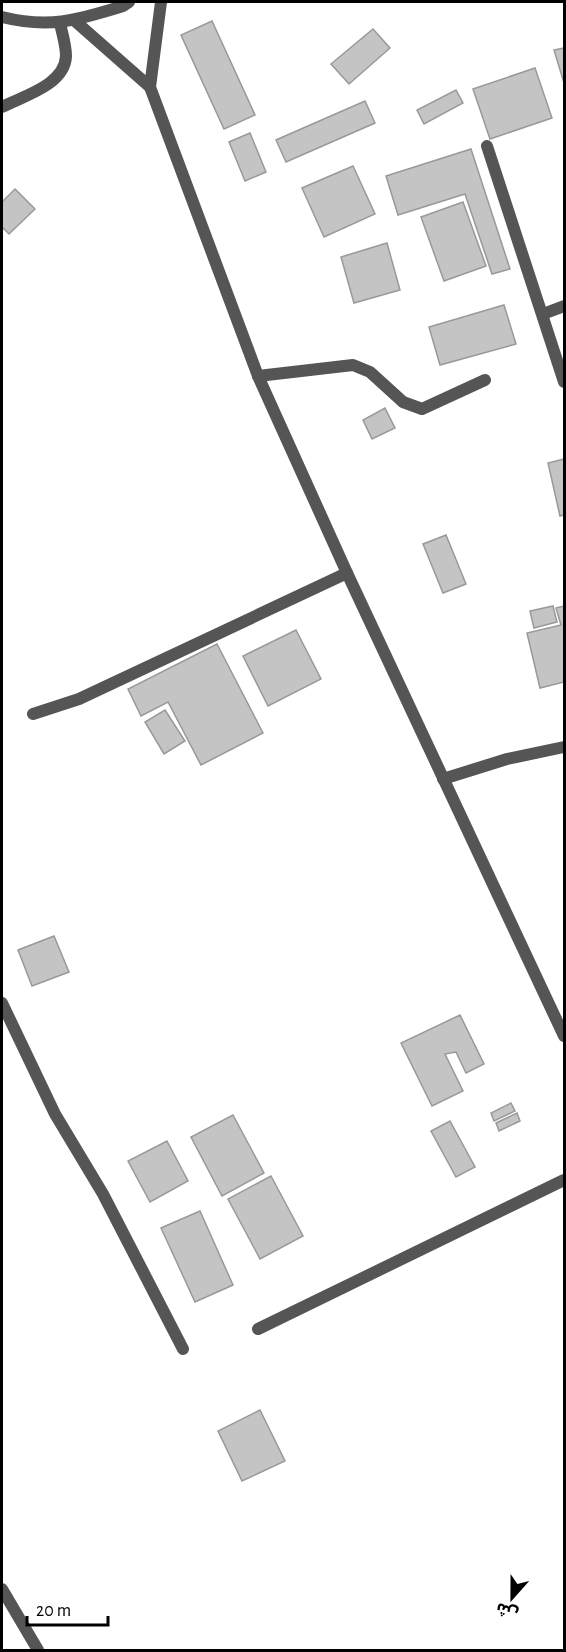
<svg xmlns="http://www.w3.org/2000/svg" width="566" height="1652" font-family="'Alegreya Sans','Noto Sans Arabic',sans-serif">
  <style>
    .building { fill: #c4c4c4; stroke: #999; stroke-width: 1.5 }
    .lines { fill: none; stroke-linecap: round; stroke-linejoin: round }
    .street { stroke: #555; stroke-width: 12 }
  </style>
  <rect width="100%" height="100%" fill="#fff"/>
  <g class="building">
    <path d="M212,21L255,115L224,129L181,35Z"/>
    <path d="M373,29L390,48L349,84L331,64Z"/>
    <path d="M564,48V83L554,50Z"/>
    <path d="M535,68L552,118L490,139L473,89Z"/>
    <path d="M456,90L463,103L424,124L417,110Z"/>
    <path d="M365,101L375,123L286,162L276,140Z"/>
    <path d="M250,133L266,172L245,181L229,142Z"/>
    <path d="M471,149L510,269L492,274L465,194L398,215L386,176Z"/>
    <path d="M353,166L375,214L324,237L302,188Z"/>
    <path d="M15,189L35,209L9,234L2,227V202Z"/>
    <path d="M463,202L486,266L444,281L421,217Z"/>
    <path d="M387,243L400,290L354,303L341,257Z"/>
    <path d="M504,305L516,344L440,365L429,327Z"/>
    <path d="M385,408L395,428L372,439L363,420Z"/>
    <path d="M564,459V515L560,516L548,463Z"/>
    <path d="M446,535L466,584L443,593L423,544Z"/>
    <path d="M553,606L557,622L534,628L530,611Z"/>
    <path d="M564,606V682L540,688L527,633L561,625L556,608Z"/>
    <path d="M296,630L321,679L268,706L243,656Z"/>
    <path d="M217,644L263,733L201,765L168,702L141,716L128,689Z"/>
    <path d="M165,710L185,741L164,754L145,722Z"/>
    <path d="M54,936L69,972L32,986L18,950Z"/>
    <path d="M460,1015L484,1064L466,1073L456,1052L445,1054L463,1091L432,1106L401,1043Z"/>
    <path d="M511,1103L515,1111L494,1121L491,1113Z"/>
    <path d="M517,1113L520,1121L499,1131L496,1123Z"/>
    <path d="M233,1115L264,1173L222,1196L191,1137Z"/>
    <path d="M450,1121L475,1167L456,1177L431,1131Z"/>
    <path d="M167,1141L188,1181L150,1202L128,1161Z"/>
    <path d="M271,1176L303,1236L260,1259L228,1199Z"/>
    <path d="M200,1211L233,1285L195,1302L161,1228Z"/>
    <path d="M260,1410L285,1461L242,1481L218,1431Z"/>
  </g>
  <g class="lines">
    <g class="street">
      <path d="M161,2L150,87L258,376L347,573L564,1036"/>
      <path d="M2,17C50,29 77,20 123,6L129,2"/>
      <path d="M75,21L150,87"/>
      <path d="M2,107C23,96 65,85 66,56C66,45 62,33 60,23"/>
      <path d="M487,146L564,382"/>
      <path d="M543,314L564,306"/>
      <path d="M258,376L353,365L370,372L403,402L422,409L485,380"/>
      <path d="M33,714L79,699L347,573"/>
      <path d="M443,779L507,759L564,747"/>
      <path d="M2,1003L55,1114L103,1194L183,1349"/>
      <path d="M258,1329L564,1180"/>
      <path d="M2,1589L38,1650"/>
    </g>
  </g>
  <rect width="566" height="1652" fill="none" stroke="#000000" stroke-width="6"/>
  <g transform="translate(512 1598) rotate(201)" stroke="#ffffff" stroke-width="4.5" paint-order="stroke">
  <path d="M0-4.5L10 22L0 15L-10 22Z" fill="#000000"/>
  <text y="-9" font-size="16" font-weight="bold" text-anchor="middle" fill="#000000">ش</text>
  </g>
  <path d="M27 1616v9h81v-9" fill="none" stroke="#000000" stroke-width="3"/>
  <text x="36" y="1616" font-size="18" fill="#000000" stroke="#ffffff" stroke-width="4.5" paint-order="stroke">20 m</text>
</svg>
